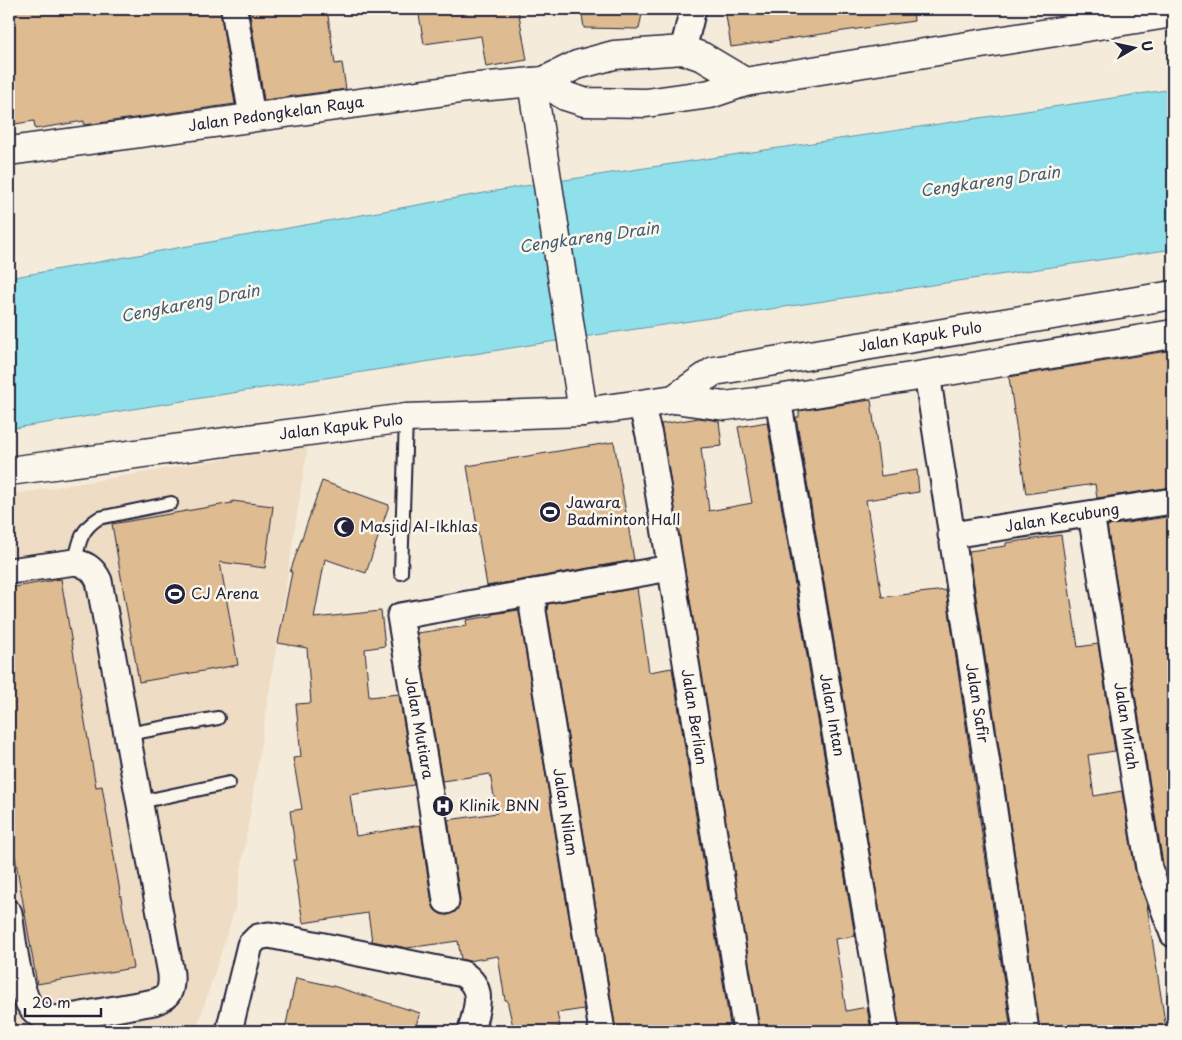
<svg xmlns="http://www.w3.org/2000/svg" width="1182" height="1040" font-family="'Playpen Sans',sans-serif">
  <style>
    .built { fill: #eeddc4 }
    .water { fill: #90e0eb; stroke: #6494a5 }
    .building { fill: #debb90; stroke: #22223b }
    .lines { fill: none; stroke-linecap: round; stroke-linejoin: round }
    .lane-casing { stroke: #22223b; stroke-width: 16 }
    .street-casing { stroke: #22223b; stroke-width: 29 }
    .secondary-casing { stroke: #22223b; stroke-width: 31 }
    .lane { stroke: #fbf7ec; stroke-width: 12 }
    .street { stroke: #fbf7ec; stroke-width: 25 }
    .secondary { stroke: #fbf7ec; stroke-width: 28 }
    .labels { text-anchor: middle; stroke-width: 5; stroke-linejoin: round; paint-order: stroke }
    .street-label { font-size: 15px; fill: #22223b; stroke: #fbf7ec }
    .poi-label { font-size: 15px; fill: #22223b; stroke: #fbf7ec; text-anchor: start }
    .water-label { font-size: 16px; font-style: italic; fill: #435b70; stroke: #fbf7ec }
  </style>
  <rect width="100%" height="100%" fill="#f5ebda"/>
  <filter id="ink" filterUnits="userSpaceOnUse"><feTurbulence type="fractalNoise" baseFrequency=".02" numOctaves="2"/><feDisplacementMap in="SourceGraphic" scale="10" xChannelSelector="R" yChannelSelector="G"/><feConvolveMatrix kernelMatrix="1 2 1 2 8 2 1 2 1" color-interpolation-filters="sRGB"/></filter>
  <g filter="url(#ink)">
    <path class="built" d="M308,445L235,909L196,1031H12L9,1011V495Z"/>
    <path class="water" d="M1173,89V249L536,344L9,429V278L518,187Z"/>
    <g class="building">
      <path d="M9,9H220L235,104L84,125V121L35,129L34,121L9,125Z"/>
      <path d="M249,9H327L335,64L342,63L346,89L264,100Z"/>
      <path d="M418,9H518L527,60L486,67L481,36L424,44Z"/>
      <path d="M581,9H643L639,29L584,28Z"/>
      <path d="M725,9H913L914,21L731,47Z"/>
      <path d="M1173,350V487L1097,498L1095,484L1026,494L1009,377Z"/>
      <path d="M871,400L881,476L917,470L919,492L866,500L882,597L946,590L1010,1023L983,1027L984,1031H900L796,417H799V411Z"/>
      <path d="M699,418L719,421L722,446L701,448L709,511L752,503L738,427L767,422L855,936L835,939L846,1011L867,1007L871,1031H760L661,424Z"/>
      <path d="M614,442L634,560L487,586L467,466Z"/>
      <path d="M322,481L389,505L366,573L325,559L314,618L381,611L385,646L365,649L369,697L399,694L414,785L350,795L356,836L420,825L432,903L435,910L441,914L448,915L455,912L459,907L460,899L448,820L497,813L490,774L442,781L417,633L467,626L466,620L492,616V614L519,610L584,1009L557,1013L560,1027L538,1031H514L507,1000H505L498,956L468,961L461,959L458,941L407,948L372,941L368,913L303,923L293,860H297L290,811L302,809L293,758L301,757L296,704L311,703L307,648L278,643L292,572H290Z"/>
      <path d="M232,501L273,506L265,568L220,562L238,665L139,682L112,524L232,503Z"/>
      <path d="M1173,516V893L1163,864L1107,526Z"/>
      <path d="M1061,535L1078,647L1098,644L1115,751L1088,755L1094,796L1122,791L1135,870L1147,905L1166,1029L1152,1031H1040L1005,788L969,551L1006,546V543Z"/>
      <path d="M61,579L96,787L102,786L133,968L37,984L9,821V588Z"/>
      <path d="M637,588L649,672L672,668L731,1031H616L547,610L548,604Z"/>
      <path d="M296,978L333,986L420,1013L414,1031H296L285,1029Z"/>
    </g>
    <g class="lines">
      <g class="lane-casing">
        <g id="lane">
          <path d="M75,562C79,542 81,529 99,518L171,503"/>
          <path d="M401,573L406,418"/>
          <path d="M127,734L218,718"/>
          <path d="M140,802L229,783"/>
        </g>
      </g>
      <g class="street-casing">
        <g id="street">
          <path d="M234,9L252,117"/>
          <path d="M683,50L693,9"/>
          <path d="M927,374L991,790L1026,1031"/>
          <path d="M778,399L886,1031"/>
          <path d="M641,404L649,435L746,1031"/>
          <path d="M1091,514L1149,868L1173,934"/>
          <path d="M951,535L1173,501"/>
          <path d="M9,571L75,562C88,565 94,570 99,581L171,974C172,991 169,997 154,1002L59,1019C51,1018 44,1018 37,1013C18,1002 13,936 9,913"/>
          <path d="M534,592L533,611L602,1031"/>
          <path d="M446,901L429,788L400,616L670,568"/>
          <path d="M229,1031L250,945L258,937L269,935L463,974C486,989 476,1009 471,1031"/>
        </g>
      </g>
      <g class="secondary-casing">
        <g id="secondary">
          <path d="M544,81L565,96L584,102L646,103L710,94L745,82L1173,13"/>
          <path d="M532,82L583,412"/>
          <path d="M9,151L468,88L544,81L577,65L614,55L683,50L703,57L745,82"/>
          <path d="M674,399L725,406L778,399L1173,334"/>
          <path d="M9,471L406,418L583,412L641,404L674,399L714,371L1173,295"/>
        </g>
      </g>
      <use href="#lane" class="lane"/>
      <use href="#street" class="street"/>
      <use href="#secondary" class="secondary"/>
    </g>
  </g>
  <defs>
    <g id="stadium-disc" transform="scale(1.125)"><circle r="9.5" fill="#22223b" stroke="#fbf7ec"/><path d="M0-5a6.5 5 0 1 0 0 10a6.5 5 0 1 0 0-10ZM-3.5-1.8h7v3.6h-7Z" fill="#fff"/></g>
    <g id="mosque-disc" transform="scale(1.125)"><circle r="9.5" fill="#22223b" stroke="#fbf7ec"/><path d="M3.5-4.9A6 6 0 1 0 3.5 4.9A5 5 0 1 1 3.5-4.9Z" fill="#fff"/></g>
    <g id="hospital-disc" transform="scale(1.125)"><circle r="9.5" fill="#22223b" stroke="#fbf7ec"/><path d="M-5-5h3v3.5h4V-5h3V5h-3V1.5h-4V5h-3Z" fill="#fff"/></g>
  </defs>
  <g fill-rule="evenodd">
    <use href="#stadium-disc" x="550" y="512"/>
    <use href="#mosque-disc" x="344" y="527"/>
    <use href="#stadium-disc" x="175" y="594"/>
    <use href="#hospital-disc" x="443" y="806"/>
  </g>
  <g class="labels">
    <g class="street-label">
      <text transform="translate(276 114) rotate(-8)" y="5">Jalan Pedongkelan Raya</text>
      <text transform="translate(920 337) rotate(-9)" y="5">Jalan Kapuk Pulo</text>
      <text transform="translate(341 427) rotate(-7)" y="5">Jalan Kapuk Pulo</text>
      <text transform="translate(1062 518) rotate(-9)" y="5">Jalan Kecubung</text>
      <text transform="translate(977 703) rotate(81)" y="5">Jalan Safir</text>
      <text transform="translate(832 715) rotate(80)" y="5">Jalan Intan</text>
      <text transform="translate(694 717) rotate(81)" y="5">Jalan Berlian</text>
      <text transform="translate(1126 726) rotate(81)" y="5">Jalan Mirah</text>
      <text transform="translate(419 728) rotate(80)" y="5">Jalan Mutiara</text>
      <text transform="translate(565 812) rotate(81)" y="5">Jalan Nilam</text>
    </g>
    <g class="poi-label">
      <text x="566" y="508">Jawara<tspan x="566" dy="17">Badminton Hall</tspan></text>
      <text x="360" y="532">Masjid Al-Ikhlas</text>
      <text x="191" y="599">CJ Arena</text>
      <text x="459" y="811">Klinik BNN</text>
    </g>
    <g class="water-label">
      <text transform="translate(990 181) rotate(-8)" y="6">Cengkareng Drain</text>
      <text transform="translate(589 237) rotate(-8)" y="6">Cengkareng Drain</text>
      <text transform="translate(190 303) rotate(-11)" y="6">Cengkareng Drain</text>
    </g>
  </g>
  <rect width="1182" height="1040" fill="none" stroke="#fbf7ec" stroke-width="30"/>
  <rect x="15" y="15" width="1152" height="1010" fill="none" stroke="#22223b" stroke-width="2" filter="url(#ink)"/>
  <g transform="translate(1134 48) rotate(81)" stroke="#fbf7ec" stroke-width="4" paint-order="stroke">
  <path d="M0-4L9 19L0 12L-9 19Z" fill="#22223b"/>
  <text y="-8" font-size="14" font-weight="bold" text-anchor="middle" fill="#22223b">U</text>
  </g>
  <path d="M25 1008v8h76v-8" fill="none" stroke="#22223b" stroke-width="2.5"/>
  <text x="32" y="1008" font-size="15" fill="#22223b" stroke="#fbf7ec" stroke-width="4" paint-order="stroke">20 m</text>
</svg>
